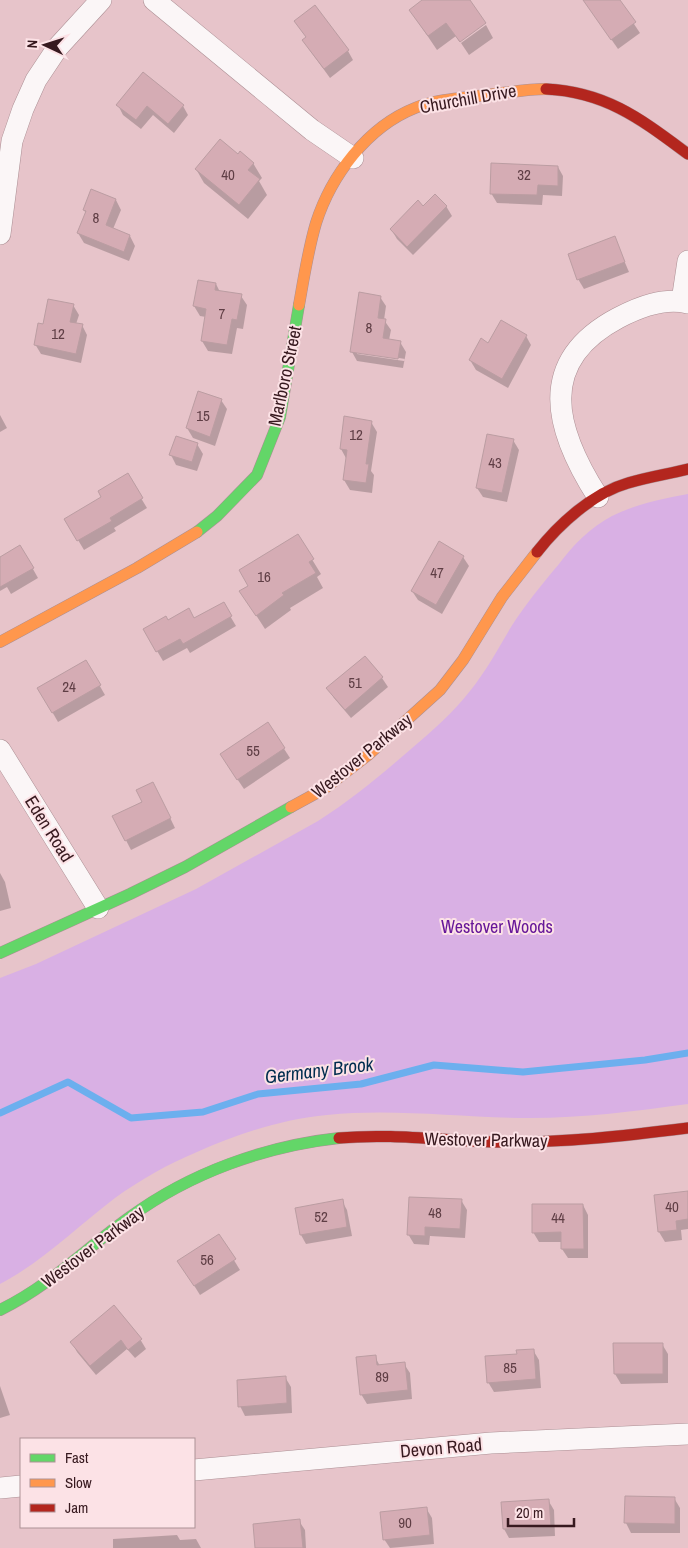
<svg xmlns="http://www.w3.org/2000/svg" width="688" height="1548" font-family="'Archivo Narrow',sans-serif">
  <style>
    .green { fill: #d9b0e4 }
    .shadow { fill: #0003; fill-rule: evenodd }
    .lines { fill: none; stroke-linecap: round; stroke-linejoin: round }
    .stream { stroke: #6cafee; stroke-width: 7 }
    .building { fill: #d5acb4; stroke: #bb9da2 }
    .street-casing { stroke: #ac8f94; stroke-width: 22 }
    .fast-casing { stroke: #ac8f94; stroke-width: 12 }
    .slow-casing { stroke: #ac8f94; stroke-width: 12 }
    .jam-casing { stroke: #ac8f94; stroke-width: 12 }
    .street { stroke: #fbf6f7; stroke-width: 21 }
    .fast { stroke: #63d668; stroke-width: 11 }
    .slow { stroke: #ff974d; stroke-width: 11 }
    .jam { stroke: #b3261e; stroke-width: 11 }
    .labels { text-anchor: middle; stroke-width: 4; stroke-linejoin: round; paint-order: stroke }
    .number-label { font-size: 15px; fill: #5f3e45 }
    .street-label { font-size: 18px; fill: #37191f; stroke: #fce2e6 }
    .park-label { font-size: 18px; fill: #671799; stroke: #fce2e6 }
    .water-label { font-size: 19px; font-style: italic; fill: #002d4f; stroke: #fce2e6 }
  </style>
  <rect width="100%" height="100%" fill="#e7c4ca"/>
  <path class="green" d="M688,494V1104C636,1111 583,1118 530,1118C463,1118 394,1108 327,1115C283,1119 237,1134 197,1152C168,1164 140,1180 115,1198C77,1227 42,1262 0,1284V978L36,964L196,889L318,821C351,800 381,775 411,749C432,731 453,713 470,691C486,671 498,649 511,627C525,605 542,584 559,564C573,545 591,527 612,516C636,504 662,499 688,494Z"/>
  <g class="shadow">
    <path d="M424,0H468L484,23L459,41L456,36L437,50L410,10Z"/>
    <path d="M584,0H618L640,33L618,49Z"/>
    <path d="M296,21L348,51L353,60L330,78L309,49L307,38Z"/>
    <path d="M486,25L493,38L469,55L461,43Z"/>
    <path d="M118,105L183,106L188,115L174,133L153,115L141,129L123,115Z"/>
    <path d="M238,156L253,163L262,178L259,181L267,195L248,219L204,183L196,169Z"/>
    <path d="M558,167L563,176L562,196L543,195L542,205L497,203L491,193Z"/>
    <path d="M92,191L116,200L121,210L113,229L130,236L135,246L129,261L84,243L78,233L86,214L84,210Z"/>
    <path d="M446,206L452,216L413,255L397,239L391,229Z"/>
    <path d="M614,237L629,272L584,289L578,279Z"/>
    <path d="M216,284L220,292L241,296L247,305L243,329L237,328L232,354L208,351L202,341L206,317L200,316L194,306Z"/>
    <path d="M380,297L386,306L384,320L391,330L389,340L400,342L406,352L403,368L357,361L352,352ZM357,351L405,359L404,361L357,354Z"/>
    <path d="M73,305L79,315L76,324L82,325L87,335L81,363L41,354L35,344L44,325Z"/>
    <path d="M526,336L531,345L508,388L476,370L470,360L489,344Z"/>
    <path d="M221,400L227,409L215,446L193,438L187,428Z"/>
    <path d="M0,415L7,428L0,432Z"/>
    <path d="M345,418L371,422L377,432L371,471L374,475L372,493L350,490L344,480L347,460L341,449Z"/>
    <path d="M513,440L519,450L507,502L483,497L477,488Z"/>
    <path d="M197,444L203,454L197,471L176,465L171,455Z"/>
    <path d="M127,475L147,508L114,528L116,531L84,550L66,520L103,498Z"/>
    <path d="M297,535L321,574L317,577L323,588L290,608L291,610L265,629L241,592L249,586Z"/>
    <path d="M20,546L38,578L11,594L7,587L0,591V558Z"/>
    <path d="M463,557L469,566L442,614L418,600L412,591Z"/>
    <path d="M223,604L236,626L190,653L187,648L163,661L144,629L168,622L194,620Z"/>
    <path d="M86,662L105,695L58,722L39,689Z"/>
    <path d="M382,678L388,687L351,718L334,698L328,688Z"/>
    <path d="M268,724L290,758L244,789L227,764Z"/>
    <path d="M158,793L175,828L131,850L114,817Z"/>
    <path d="M0,873L5,882L11,908L0,911Z"/>
    <path d="M688,1192V1229L681,1230L682,1240L665,1242L659,1232L655,1196Z"/>
    <path d="M461,1200L467,1210L465,1238L430,1236L429,1245L414,1244L408,1234Z"/>
    <path d="M342,1201L347,1210L352,1236L306,1244L301,1235Z"/>
    <path d="M583,1205L588,1215V1258H568L562,1249V1242H539L533,1232Z"/>
    <path d="M219,1236L240,1270L200,1295L185,1271Z"/>
    <path d="M114,1307L140,1339L146,1349L135,1358L127,1349L96,1375L77,1352L72,1342Z"/>
    <path d="M662,1344L668,1354V1383L621,1384L615,1374Z"/>
    <path d="M533,1350L539,1360L541,1388L494,1392L488,1382L518,1355Z"/>
    <path d="M375,1357L380,1366L404,1364L410,1373L412,1399L367,1404L361,1394Z"/>
    <path d="M285,1377L291,1387L292,1413L245,1416L240,1406Z"/>
    <path d="M0,1386L10,1415L0,1418Z"/>
    <path d="M674,1498L680,1508V1533H631L626,1523Z"/>
    <path d="M548,1500L554,1510L555,1536L509,1538L504,1529Z"/>
    <path d="M426,1508L432,1518L434,1544L390,1548L384,1539Z"/>
    <path d="M299,1521L305,1530L306,1548H256Z"/>
    <path d="M177,1535L180,1540L196,1539L201,1548H113V1539Z"/>
  </g>
  <g class="lines">
    <path class="stream" d="M0,1113L68,1082L131,1118L203,1112L258,1094L361,1084L434,1065L523,1072L645,1060L688,1053"/>
  </g>
  <g class="building">
    <path d="M422,0H470L486,23L460,42L446,23L428,36L409,10Z"/>
    <path d="M583,0H620L636,22L611,40Z"/>
    <path d="M315,5L349,50L324,69L302,40L306,37L294,21Z"/>
    <path d="M143,72L184,105L168,124L147,106L136,120L116,105Z"/>
    <path d="M220,139L238,154L240,151L254,163L248,170L260,179L239,205L195,169Z"/>
    <path d="M491,163L558,166V186L538,185L537,195L490,194Z"/>
    <path d="M91,189L116,199L106,225L130,235L124,252L77,233L86,211L83,210Z"/>
    <path d="M435,194L447,206L407,247L390,229L418,200L423,206Z"/>
    <path d="M615,236L625,262L577,280L568,254Z"/>
    <path d="M198,280L216,283L215,290L242,294L237,320L232,319L227,345L201,341L206,309L193,306Z"/>
    <path d="M359,292L381,296L378,318L386,319L383,338L401,341L398,359L350,352Z"/>
    <path d="M48,299L74,304L70,322L83,324L76,354L34,345L38,323L43,324Z"/>
    <path d="M501,320L527,335L502,379L469,360L481,338L488,343Z"/>
    <path d="M198,391L222,399L210,437L186,428Z"/>
    <path d="M344,416L372,421L366,464H369L366,483L343,480L347,450L340,449Z"/>
    <path d="M487,434L514,439L502,493L476,488Z"/>
    <path d="M176,436L198,443L192,462L169,455Z"/>
    <path d="M128,473L143,498L110,518L112,521L77,541L64,519L101,497L98,491Z"/>
    <path d="M298,534L314,559L309,562L316,573L282,593L284,595L256,616L239,591L248,586L239,570Z"/>
    <path d="M439,541L464,556L436,605L411,591Z"/>
    <path d="M20,545L34,568L0,587V557Z"/>
    <path d="M224,602L232,616L183,644L180,639L156,652L143,629L166,616L168,620L189,608L194,618Z"/>
    <path d="M365,656L383,677L345,710L326,688Z"/>
    <path d="M86,660L101,685L52,713L37,688Z"/>
    <path d="M268,722L285,748L237,780L220,754Z"/>
    <path d="M153,782L171,818L125,841L112,816L142,802L136,790Z"/>
    <path d="M688,1191V1219L676,1221L677,1230L658,1232L654,1195Z"/>
    <path d="M409,1197L462,1199L460,1229L425,1227V1236L407,1235Z"/>
    <path d="M343,1199L347,1227L300,1235L295,1208Z"/>
    <path d="M532,1204H583L584,1249H561V1232L532,1233Z"/>
    <path d="M219,1234L236,1259L194,1286L177,1261Z"/>
    <path d="M114,1305L142,1339L128,1350L121,1340L90,1366L70,1342Z"/>
    <path d="M613,1343H663V1374H614Z"/>
    <path d="M534,1349L536,1379L487,1383L485,1356L517,1354L516,1350Z"/>
    <path d="M376,1355L377,1365L405,1362L408,1390L360,1395L356,1357Z"/>
    <path d="M286,1376L287,1403L238,1407L237,1380Z"/>
    <path d="M625,1496L675,1497V1524L624,1523Z"/>
    <path d="M549,1499L551,1527L503,1529L501,1502Z"/>
    <path d="M427,1507L430,1535L383,1540L380,1512Z"/>
    <path d="M300,1519L303,1548H255L253,1524Z"/>
  </g>
  <g class="lines">
    <g class="street-casing">
      <g id="street">
        <path d="M154,0L312,130L353,158"/>
        <path d="M0,234L12,141L23,109L36,80L58,47L101,0"/>
        <path d="M682,301L688,261"/>
        <path d="M598,497C555,430 535,362 618,318C639,307 664,297 688,303"/>
        <path d="M0,750L98,908"/>
        <path d="M194,1470L491,1443L688,1434"/>
        <path d="M0,1488L21,1486"/>
      </g>
    </g>
    <g class="fast-casing">
      <g id="fast">
        <path d="M197,532L217,516L257,475L280,417L299,305"/>
        <path d="M0,953L130,894L185,867L291,807"/>
        <path d="M0,1310C51,1285 85,1249 130,1217C190,1173 265,1146 339,1138"/>
      </g>
    </g>
    <g class="slow-casing">
      <g id="slow">
        <path d="M299,305C304,277 308,250 316,223C331,176 367,127 415,108C437,99 462,98 486,95C506,93 526,89 546,89"/>
        <path d="M0,642L137,568L197,532"/>
        <path d="M291,807L324,789L368,755L440,690L463,660L502,597L537,552"/>
      </g>
    </g>
    <g class="jam-casing">
      <g id="jam">
        <path d="M546,89C607,92 642,120 688,154"/>
        <path d="M537,552C559,524 593,493 628,483C647,477 668,474 688,469"/>
        <path d="M339,1138C392,1133 445,1141 498,1142C562,1143 625,1136 688,1128"/>
      </g>
    </g>
    <use href="#street" class="street"/>
    <use href="#fast" class="fast"/>
    <use href="#slow" class="slow"/>
    <use href="#jam" class="jam"/>
  </g>
  <g class="labels">
    <g class="number-label">
      <text x="228" y="180">40</text>
      <text x="524" y="180">32</text>
      <text x="96" y="223">8</text>
      <text x="222" y="319">7</text>
      <text x="369" y="333">8</text>
      <text x="58" y="339">12</text>
      <text x="203" y="421">15</text>
      <text x="356" y="440">12</text>
      <text x="495" y="468">43</text>
      <text x="437" y="578">47</text>
      <text x="264" y="582">16</text>
      <text x="355" y="688">51</text>
      <text x="69" y="692">24</text>
      <text x="253" y="756">55</text>
      <text x="672" y="1212">40</text>
      <text x="435" y="1218">48</text>
      <text x="321" y="1222">52</text>
      <text x="558" y="1223">44</text>
      <text x="207" y="1265">56</text>
      <text x="510" y="1373">85</text>
      <text x="382" y="1382">89</text>
      <text x="405" y="1528">90</text>
    </g>
    <g class="street-label">
      <text transform="translate(468 99) rotate(-10)" y="6">Churchill Drive</text>
      <text transform="translate(285 376) rotate(-78)" y="6">Marlboro Street</text>
      <text transform="translate(362 756) rotate(-39)" y="6">Westover Parkway</text>
      <text transform="translate(49 829) rotate(58)" y="6">Eden Road</text>
      <text transform="translate(486 1140) rotate(1)" y="6">Westover Parkway</text>
      <text transform="translate(93 1247) rotate(-37)" y="6">Westover Parkway</text>
      <text transform="translate(441 1448) rotate(-5)" y="6">Devon Road</text>
    </g>
    <g class="park-label">
      <text x="497" y="933">Westover Woods</text>
    </g>
    <g class="water-label">
      <text transform="translate(319 1070) rotate(-7)" y="7">Germany Brook</text>
    </g>
  </g>
  <rect x="20" y="1438" width="175" height="90" fill="#fce2e6" stroke="#ad9296"/>
  <rect x="30" y="1454" width="25" height="8" fill="#63d668" stroke="#ad9296"/>
  <text x="65" y="1463" font-size="15" fill="#37191f">Fast</text>
  <rect x="30" y="1479" width="25" height="8" fill="#ff974d" stroke="#ad9296"/>
  <text x="65" y="1488" font-size="15" fill="#37191f">Slow</text>
  <rect x="30" y="1504" width="25" height="8" fill="#b3261e" stroke="#ad9296"/>
  <text x="65" y="1513" font-size="15" fill="#37191f">Jam</text>
  <g transform="translate(45 45) rotate(274)" stroke="#fce2e6" stroke-width="4" paint-order="stroke">
  <path d="M0-4L9 19L0 12L-9 19Z" fill="#37191f"/>
  <text y="-8" font-size="14" font-weight="bold" text-anchor="middle" fill="#37191f">N</text>
  </g>
  <path d="M508 1518v8h66v-8" fill="none" stroke="#37191f" stroke-width="2.5"/>
  <text x="516" y="1518" font-size="15" fill="#37191f" stroke="#fce2e6" stroke-width="4" paint-order="stroke">20 m</text>
</svg>
